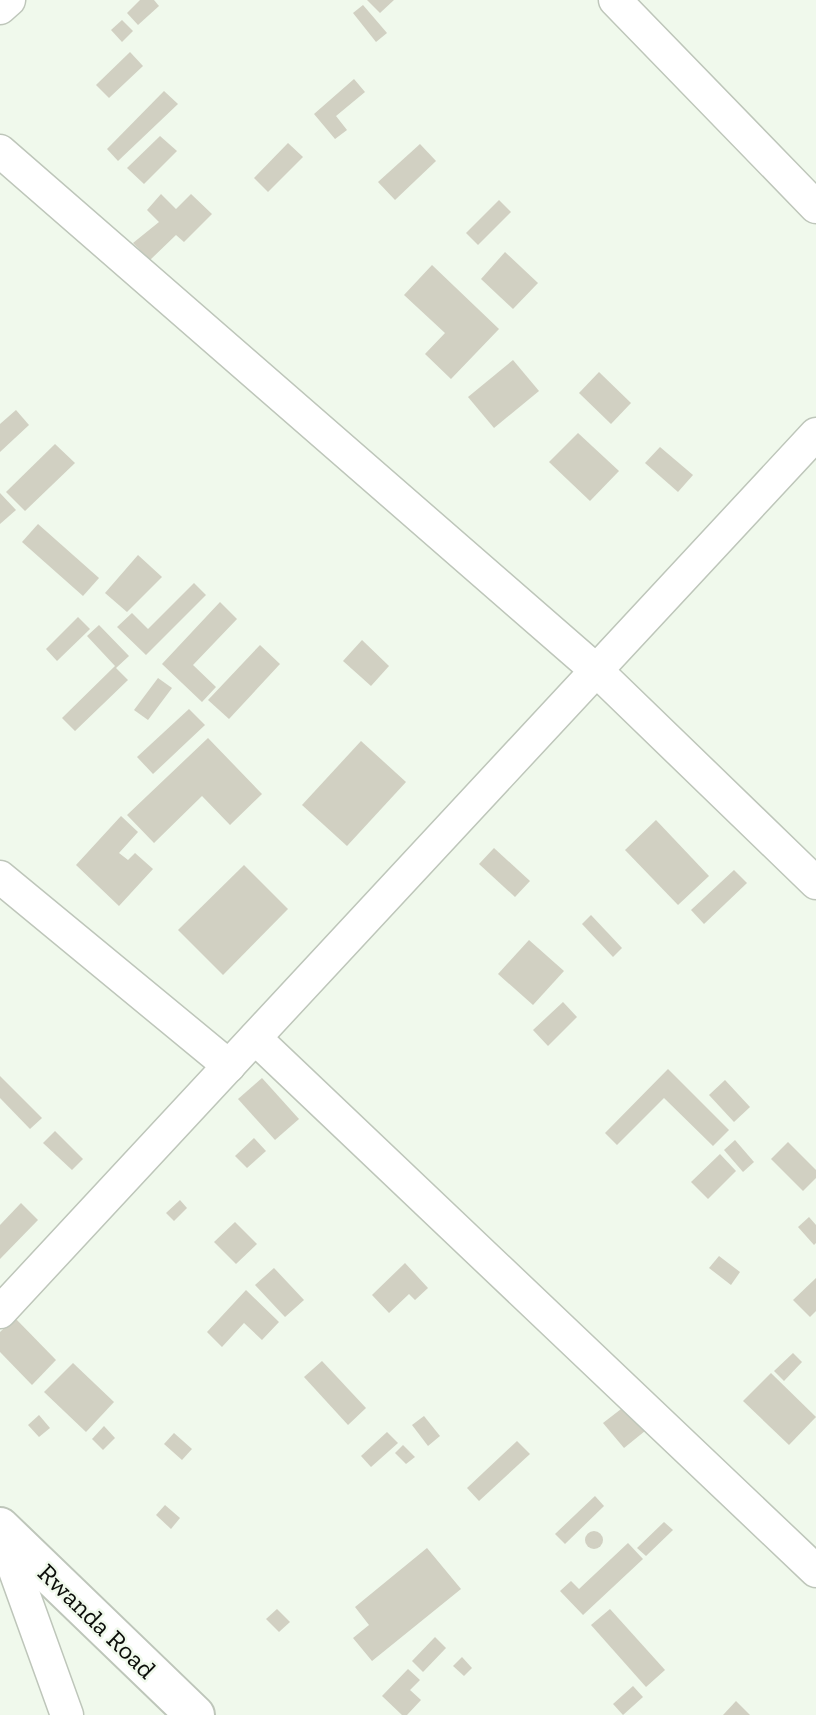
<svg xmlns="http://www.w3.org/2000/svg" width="816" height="1715" font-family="'Zilla Slab',serif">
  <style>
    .building { fill: #d1d0c2 }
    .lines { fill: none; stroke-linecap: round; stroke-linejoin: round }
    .minor-casing { stroke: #bec6ba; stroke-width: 35 }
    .trunk-casing { stroke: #bec6ba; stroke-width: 42 }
    .minor { stroke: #fff; stroke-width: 32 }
    .trunk { stroke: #fff; stroke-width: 38 }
    .labels { text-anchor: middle; stroke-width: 5; stroke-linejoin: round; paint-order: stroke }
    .street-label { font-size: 26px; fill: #0c0e0a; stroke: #f0f9ec }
  </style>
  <rect width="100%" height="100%" fill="#f0f9ec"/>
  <g class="building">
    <path d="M140,0H154L159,6L138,25L127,13Z"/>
    <path d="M367,0H394L380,13Z"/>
    <path d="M363,5L387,33L376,42L353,13Z"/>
    <path d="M122,20L133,31L122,42L111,30Z"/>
    <path d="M130,52L143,66L109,98L96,85Z"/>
    <path d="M354,79L365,92L336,116L347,130L335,139L314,114Z"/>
    <path d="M164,91L178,104L118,161L107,149Z"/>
    <path d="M160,136L177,151L144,184L127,168Z"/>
    <path d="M288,143L303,157L268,192L254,178Z"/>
    <path d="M420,144L436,161L395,200L378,182Z"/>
    <path d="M161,194L176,209L191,194L212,214L184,242L176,235L150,260L133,243L159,222L147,210Z"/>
    <path d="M499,200L511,212L478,245L466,233Z"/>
    <path d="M505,252L538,283L513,309L481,279Z"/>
    <path d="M432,265L499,329L451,379L425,354L445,333L404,295Z"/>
    <path d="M513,360L539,391L494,428L468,397Z"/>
    <path d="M599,372L631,403L611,424L579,393Z"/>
    <path d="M16,410L29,425L0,452V424Z"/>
    <path d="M578,433L619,471L590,501L549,462Z"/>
    <path d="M55,444L75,463L25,511L6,492Z"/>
    <path d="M660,447L693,475L678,492L645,463Z"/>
    <path d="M0,493L16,510L0,524Z"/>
    <path d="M38,524L99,578L83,596L22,542Z"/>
    <path d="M138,555L162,577L127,612L105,593Z"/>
    <path d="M194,583L206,595L146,655L117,627L132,613L148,629Z"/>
    <path d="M220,602L237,619L193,665L216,687L202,702L162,664Z"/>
    <path d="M78,617L90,629L57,661L46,649Z"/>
    <path d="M99,625L129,656L116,668L128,680L75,731L62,718L115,666L87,636Z"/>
    <path d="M362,640L389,666L371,686L343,661Z"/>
    <path d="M260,645L280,664L229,719L208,700Z"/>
    <path d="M158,678L172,688L148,720L134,710Z"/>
    <path d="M189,709L205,725L153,774L137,757Z"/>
    <path d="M208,738L262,794L230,825L202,796L154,843L127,815Z"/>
    <path d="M361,741L406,782L347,846L302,805Z"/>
    <path d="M121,816L138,832L119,853L128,860L135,853L153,869L119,906L76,865Z"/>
    <path d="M656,820L709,876L678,905L625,850Z"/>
    <path d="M494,848L530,881L515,897L479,864Z"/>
    <path d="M244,865L288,909L223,975L178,930Z"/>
    <path d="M734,870L747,883L704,924L691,910Z"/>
    <path d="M591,915L622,948L613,957L582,924Z"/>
    <path d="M529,940L564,971L533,1005L498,974Z"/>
    <path d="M563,1002L577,1017L548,1046L533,1030Z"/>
    <path d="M668,1069L729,1130L713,1146L664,1098L617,1145L605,1133Z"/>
    <path d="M0,1076L42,1118L30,1129L0,1098Z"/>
    <path d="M262,1078L299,1119L275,1140L238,1099Z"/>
    <path d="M725,1080L750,1107L734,1122L709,1095Z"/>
    <path d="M55,1131L83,1159L72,1170L43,1143Z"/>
    <path d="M254,1138L266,1151L247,1168L235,1156Z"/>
    <path d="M735,1140L754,1162L743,1172L724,1150Z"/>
    <path d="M788,1142L816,1170V1178L803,1191L771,1159Z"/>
    <path d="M720,1154L736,1171L708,1199L691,1182Z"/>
    <path d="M180,1200L187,1208L174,1221L166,1213Z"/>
    <path d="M21,1203L38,1220L0,1259V1225Z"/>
    <path d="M809,1217L816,1225V1243L814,1245L798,1227Z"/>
    <path d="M235,1222L257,1244L236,1264L214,1242Z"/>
    <path d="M719,1256L740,1272L731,1285L709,1268Z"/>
    <path d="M405,1263L428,1288L415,1300L409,1294L389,1313L372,1295Z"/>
    <path d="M274,1268L304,1300L285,1317L255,1285Z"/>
    <path d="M816,1278V1311L810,1317L793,1300Z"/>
    <path d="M246,1290L279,1322L262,1340L244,1323L222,1347L207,1332Z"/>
    <path d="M15,1318L56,1360L32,1385L0,1352V1332Z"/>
    <path d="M793,1353L802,1362L784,1381L774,1371Z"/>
    <path d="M322,1361L366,1408L348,1425L304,1377Z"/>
    <path d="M73,1363L114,1402L86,1432L44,1392Z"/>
    <path d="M771,1373L816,1417L789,1445L743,1401Z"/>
    <path d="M625,1406L645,1431L624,1448L603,1423Z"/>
    <path d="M39,1415L50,1428L39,1437L28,1425Z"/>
    <path d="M424,1416L440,1436L428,1446L412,1425Z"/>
    <path d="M104,1426L115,1438L103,1450L92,1439Z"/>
    <path d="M387,1432L398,1443L371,1467L361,1456Z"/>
    <path d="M174,1433L192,1449L182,1460L164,1444Z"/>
    <path d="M517,1441L530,1454L479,1501L467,1488Z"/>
    <path d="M403,1445L415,1457L406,1464L395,1453Z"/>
    <path d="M595,1496L604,1506L565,1544L555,1534Z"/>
    <path d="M165,1505L180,1518L171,1529L156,1515Z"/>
    <path d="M664,1522L673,1530L646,1556L637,1548Z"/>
    <circle cx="594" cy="1540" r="9"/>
    <path d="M628,1543L643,1559L583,1615L560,1591L571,1581L579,1589Z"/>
    <path d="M427,1548L461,1589L372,1661L353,1638L369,1625L355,1607Z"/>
    <path d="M277,1609L290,1622L279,1632L266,1619Z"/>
    <path d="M610,1609L665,1670L646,1687L591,1625Z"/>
    <path d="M435,1637L446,1648L423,1672L412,1661Z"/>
    <path d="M462,1657L472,1668L464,1676L453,1666Z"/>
    <path d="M408,1669L420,1680L410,1690L421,1700L407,1715H402L382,1696Z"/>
    <path d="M633,1686L643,1697L623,1715L613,1704Z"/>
    <path d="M736,1701L750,1715H723Z"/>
  </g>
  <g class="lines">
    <g class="minor-casing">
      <g id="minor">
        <path d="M615,0L816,207"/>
        <path d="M0,8L9,0"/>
        <path d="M0,151L597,671L816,883"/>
        <path d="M0,877L229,1066"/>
        <path d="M255,1038L816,1571"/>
        <path d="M0,1312L816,434"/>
        <path d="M0,1529L67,1715"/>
      </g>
    </g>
    <g class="trunk-casing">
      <path id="trunk" d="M0,1527L195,1715"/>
    </g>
    <use href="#minor" class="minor"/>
    <use href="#trunk" class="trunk"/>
  </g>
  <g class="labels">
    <g class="street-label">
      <text transform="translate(97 1621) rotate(44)" y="9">Rwanda Road</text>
    </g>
  </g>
</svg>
